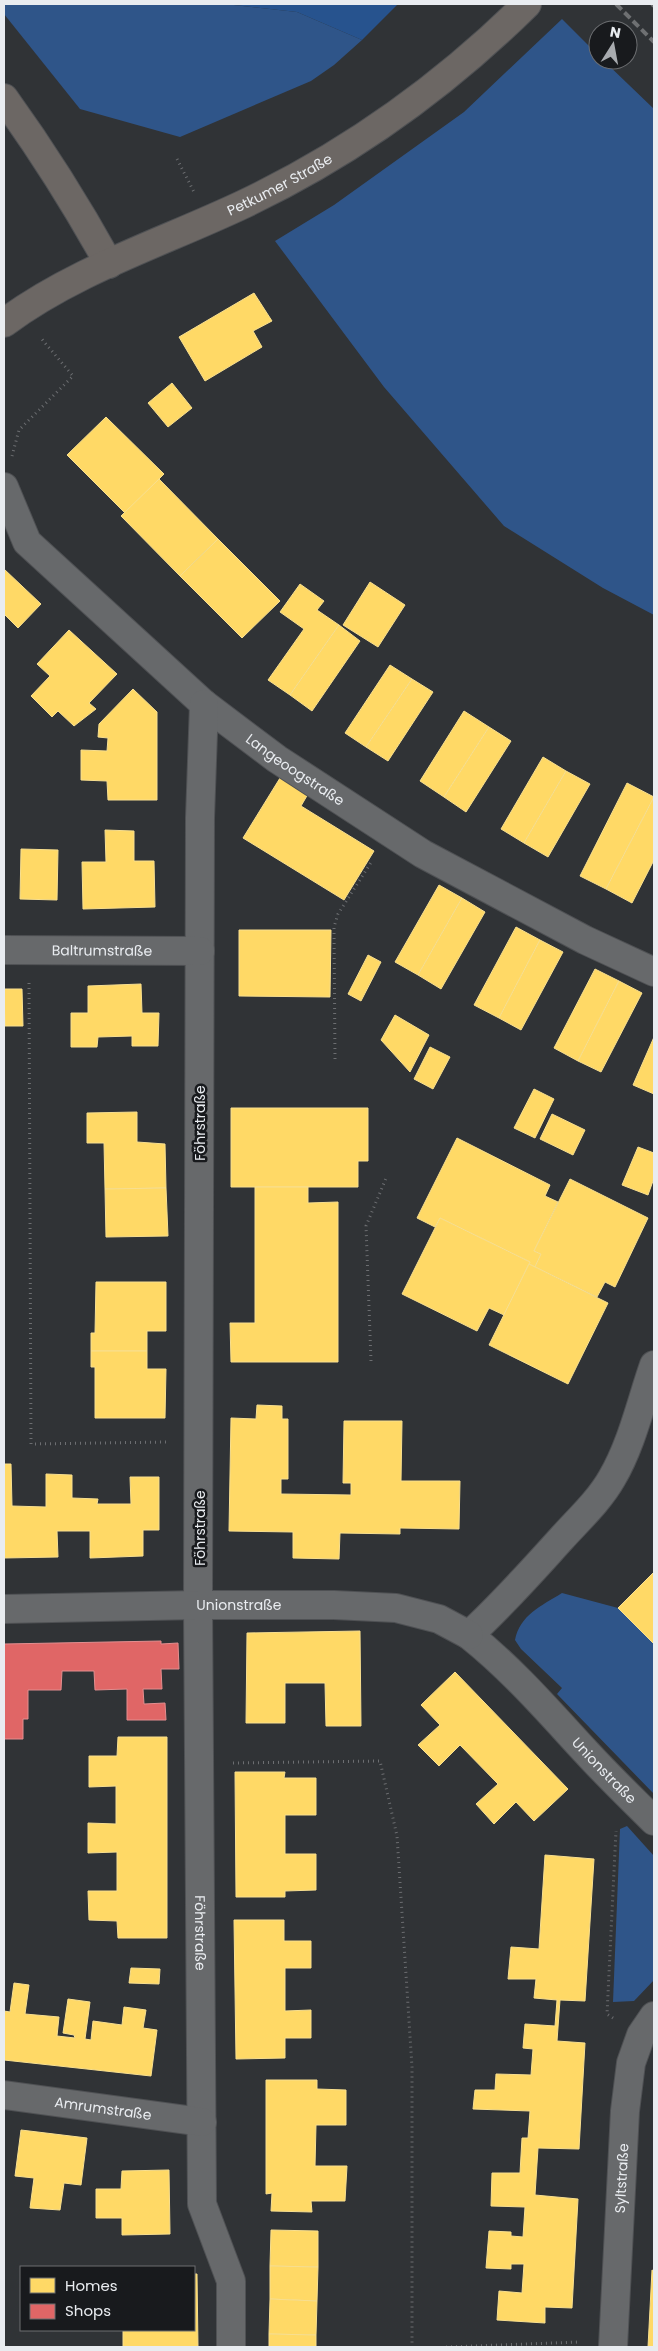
<svg xmlns="http://www.w3.org/2000/svg" width="658" height="2351" font-family="Poppins,sans-serif">
  <style>
    .green { fill: #2f5589 }
    .forest { fill: #27538e }
    .homes { fill: #ffd966; stroke: #f8df8f }
    .shops { fill: #e06666; stroke: #e38e8f }
    .lines { fill: none; stroke-linecap: round; stroke-linejoin: round }
    .minor-casing { stroke: #4f5154; stroke-width: 30 }
    .major-casing { stroke: #4f5154; stroke-width: 30 }
    .path { stroke: #6c6e71; stroke-width: 3; stroke-dasharray: 1 4; stroke-linecap: butt }
    .minor { stroke: #67696b; stroke-width: 28 }
    .major { stroke: #6c6764; stroke-width: 28 }
    .rail { stroke: #6e7072; stroke-width: 4; stroke-dasharray: 8 4; stroke-linecap: butt }
    .labels { text-anchor: middle; stroke-width: 5; stroke-linejoin: round; paint-order: stroke }
    .street-label { font-size: 14px; fill: #e9ecf0; stroke: #181a1d }
  </style>
  <rect width="100%" height="100%" fill="#303336"/>
  <g class="green">
    <path d="M4,4H225L297,12L362,40L334,65L311,81L180,137L80,109L4,14Z"/>
    <path d="M562,19L598,55V60H603L654,109V615L603,588L504,526L384,387L275,241L334,205L464,112Z"/>
    <path d="M562,1593L618,1608L654,1644V1794L557,1694L562,1688L521,1649L515,1640C520,1615 541,1606 562,1593Z"/>
    <path d="M627,1826L654,1856V1980L634,2001L613,2002L620,1829Z"/>
  </g>
  <path class="forest" d="M225,4H398L362,40L297,12Z"/>
  <g class="homes">
    <path d="M254,293L272,321L253,331L262,347L205,381L179,337Z"/>
    <path d="M172,383L192,408L168,427L148,403Z"/>
    <path d="M106,417L164,474L125,513L67,455Z"/>
    <path d="M159,479L218,539L180,576L121,516Z"/>
    <path d="M218,539L280,601L242,638L180,576Z"/>
    <path d="M4,569L41,604L18,628L4,614Z"/>
    <path d="M370,582L405,605L378,647L343,625Z"/>
    <path d="M300,584L324,601L317,610L339,625L290,695L268,680L304,629L280,612Z"/>
    <path d="M339,625L360,641L312,711L290,695Z"/>
    <path d="M69,630L117,674L89,703L96,709L74,726L58,711L52,717L31,696L50,676L37,664Z"/>
    <path d="M390,665L412,679L366,747L345,733Z"/>
    <path d="M412,679L433,692L388,761L366,747Z"/>
    <path d="M133,689L157,712V800H108L107,781L81,780V750L107,751L108,738L98,737L99,724Z"/>
    <path d="M464,711L489,727L444,797L420,781Z"/>
    <path d="M489,727L511,741L466,812L444,797Z"/>
    <path d="M543,757L566,771L524,843L501,829Z"/>
    <path d="M566,771L590,784L548,857L524,843Z"/>
    <path d="M280,778L308,794L301,806L374,851L344,900L243,838Z"/>
    <path d="M627,783L654,797L606,889L580,876Z"/>
    <path d="M654,797V860L632,903L606,889Z"/>
    <path d="M105,830L134,831V861H154L155,907L83,909L82,862H106Z"/>
    <path d="M21,849L58,850L57,900L20,899Z"/>
    <path d="M439,885L462,898L418,975L395,962Z"/>
    <path d="M462,898L485,912L441,989L418,975Z"/>
    <path d="M516,927L540,940L499,1018L474,1005Z"/>
    <path d="M239,930H331L330,997L239,996Z"/>
    <path d="M540,940L563,952L521,1030L499,1018Z"/>
    <path d="M368,955L381,962L361,1001L348,994Z"/>
    <path d="M595,969L619,981L578,1061L554,1048Z"/>
    <path d="M619,981L642,993L601,1072L578,1061Z"/>
    <path d="M141,984L142,1013H159L158,1046H132V1036L98,1037L97,1047H71V1013H88V986Z"/>
    <path d="M4,989H22L23,1026H5Z"/>
    <path d="M395,1015L429,1035L410,1072L381,1040Z"/>
    <path d="M654,1037V1094L633,1085Z"/>
    <path d="M430,1047L450,1057L433,1089L414,1079Z"/>
    <path d="M534,1089L554,1099L535,1138L514,1128Z"/>
    <path d="M231,1108H368V1161H358V1187H231Z"/>
    <path d="M137,1112V1142L165,1144L166,1188L105,1189L104,1143H87V1113Z"/>
    <path d="M552,1114L585,1130L573,1155L540,1139Z"/>
    <path d="M457,1138L550,1185L545,1196L558,1202L534,1251L541,1254L535,1267L529,1264L530,1262L440,1218L435,1227L417,1218Z"/>
    <path d="M638,1147L654,1153V1178L648,1195L622,1185Z"/>
    <path d="M570,1179L648,1218L615,1287L605,1282L597,1297L535,1267L541,1254L534,1251Z"/>
    <path d="M255,1187H308V1203L338,1202V1362H231L230,1323H255Z"/>
    <path d="M166,1188L168,1236L106,1237L105,1189Z"/>
    <path d="M440,1218L530,1262L504,1315L489,1308L477,1331L402,1294Z"/>
    <path d="M529,1264L608,1303L568,1384L489,1345Z"/>
    <path d="M96,1282H166V1331H147V1351H91V1333H95Z"/>
    <path d="M91,1351H147V1369H166L165,1418H95V1367H91Z"/>
    <path d="M257,1405L282,1406V1419H288V1479H281V1494L351,1495V1483H343L344,1421H402L401,1481H460L459,1529L400,1528V1534L340,1533L339,1559L293,1558V1532L229,1531L231,1418L256,1419Z"/>
    <path d="M4,1464H11L12,1506L46,1507V1474L72,1475V1498L98,1499L97,1504H131L130,1477H159V1530H143V1556L90,1558V1531H57L58,1557L4,1558Z"/>
    <path d="M654,1572V1644L618,1608Z"/>
    <path d="M360,1631L361,1726H326L325,1683H285V1723H246L247,1633Z"/>
    <path d="M455,1672L568,1789L534,1821L516,1802L494,1824L476,1804L498,1784L460,1745L439,1766L418,1745L440,1725L421,1705Z"/>
    <path d="M118,1737H167V1938H118L117,1921L89,1920L88,1891H117V1852L88,1853V1823L116,1824V1786L89,1787V1756H117Z"/>
    <path d="M235,1772H285L284,1778H316V1815H285V1854H316V1890L285,1891V1897H236Z"/>
    <path d="M545,1855L594,1859L585,2001L560,2000L557,2041L585,2043L579,2149L538,2148L535,2195L578,2199L572,2308L545,2307V2323L497,2320L499,2291L522,2293L524,2264H511V2269L486,2268L489,2231L511,2232V2236L523,2237L525,2207L491,2206L492,2173H520L522,2138H528L530,2111L473,2109L475,2090H495L496,2074L531,2075L533,2049L523,2048L525,2024L555,2026L557,2000L534,1998L536,1979H508L511,1947L539,1949Z"/>
    <path d="M234,1920H284V1941H311V1968H285V2011L311,2010V2038H285V2058L236,2059Z"/>
    <path d="M131,1968L160,1969L159,1984L129,1983Z"/>
    <path d="M14,1983L29,1985L25,2014L59,2017L57,2036L75,2038L74,2035L63,2033L68,1999L90,2002L85,2039L91,2040L93,2021L122,2025L124,2007L146,2010L143,2028L157,2030L151,2076L4,2060V2011L10,2012Z"/>
    <path d="M266,2080H317V2089L346,2090V2125H316L315,2166H347L345,2201H311L312,2212L271,2211L272,2193L266,2194Z"/>
    <path d="M21,2130L87,2138L81,2185L64,2183L60,2210L30,2208L34,2178L15,2176Z"/>
    <path d="M169,2170L170,2234L122,2235V2218H96V2189H121L122,2171Z"/>
    <path d="M271,2230L318,2231V2267L270,2266Z"/>
    <path d="M270,2266L318,2267L317,2301L270,2299Z"/>
    <path d="M652,2270L654,2271V2347H648Z"/>
    <path d="M194,2274H197L198,2347H123V2330H194Z"/>
    <path d="M270,2299L317,2301L316,2335L269,2334Z"/>
    <path d="M269,2334L316,2335V2347H269Z"/>
  </g>
  <path class="shops" d="M161,1641V1644L178,1643L179,1669H161L162,1689H143L144,1704L165,1703L166,1720H127V1689L95,1690L94,1671H62L61,1690H28V1719H23V1739H4V1644Z"/>
  <g class="lines">
    <g class="minor-casing">
      <g id="minor">
        <path id="s1" d="M4,487L27,542L204,704L277,759L423,854L585,940L654,972"/>
        <path id="s2" d="M204,704L200,818L198,1605L202,2204L231,2281V2347"/>
        <path id="s3" d="M4,950L200,951"/>
        <path id="s4" d="M654,1365C641,1402 632,1444 612,1478C599,1501 578,1520 561,1539C531,1572 502,1605 469,1635C513,1670 549,1712 587,1753C609,1777 632,1799 654,1821"/>
        <path id="s5" d="M4,1609L198,1605H334L396,1608L439,1619L469,1635"/>
        <path id="s6" d="M4,2095L202,2122"/>
        <path id="s7" d="M613,2347L625,2111L631,2063L641,2035L654,2016"/>
      </g>
    </g>
    <g class="major-casing">
      <g id="major">
        <path d="M4,98C43,152 77,206 109,264"/>
        <path id="s8" d="M4,323C75,270 164,242 244,204C349,154 445,85 527,4"/>
      </g>
    </g>
    <g class="path">
      <path d="M177,159L194,192"/>
      <path d="M12,456L19,430L73,376L40,337"/>
      <path d="M29,983L31,1444L167,1442"/>
      <path d="M335,1059L334,927L338,914L372,861"/>
      <path d="M371,1361L366,1226L387,1176"/>
      <path d="M233,1763L380,1761L397,1836L412,2067V2347"/>
      <path d="M613,2018L607,2014L616,1831"/>
      <path d="M446,2347L580,2342"/>
    </g>
    <use href="#minor" class="minor"/>
    <use href="#major" class="major"/>
    <g class="rail">
      <path d="M616,4L654,42"/>
      <path d="M652,4L654,6"/>
    </g>
  </g>
  <g class="labels">
    <g class="street-label">
      <text dy="5" stroke="none"><textPath href="#s8" startOffset="309">Petkumer Straße</textPath></text>
      <text dy="5" stroke="none"><textPath href="#s1" startOffset="412">Langeoogstraße</textPath></text>
      <text dy="5" stroke="none"><textPath href="#s3" startOffset="98">Baltrumstraße</textPath></text>
      <text transform="translate(200 1123) rotate(-90)" y="5">Föhrstraße</text>
      <text transform="translate(200 1528) rotate(-90)" y="5">Föhrstraße</text>
      <text dy="5" stroke="none"><textPath href="#s5" startOffset="235">Unionstraße</textPath></text>
      <text dy="5" stroke="none"><textPath href="#s4" startOffset="525">Unionstraße</textPath></text>
      <text dy="5" stroke="none"><textPath href="#s2" startOffset="1229">Föhrstraße</textPath></text>
      <text dy="5" stroke="none"><textPath href="#s6" startOffset="100">Amrumstraße</textPath></text>
      <text dy="5" stroke="none"><textPath href="#s7" startOffset="169">Syltstraße</textPath></text>
    </g>
  </g>
  <rect width="658" height="2351" fill="none" stroke="#e9ecf0" stroke-width="10"/>
  <rect x="20" y="2266" width="175" height="65" fill="#181a1d" stroke="#6c6e71"/>
  <rect x="30" y="2278" width="25" height="15" fill="#ffd966" stroke="#6c6e71"/>
  <text x="65" y="2291" font-size="15" fill="#e9ecf0">Homes</text>
  <rect x="30" y="2304" width="25" height="15" fill="#e06666" stroke="#6c6e71"/>
  <text x="65" y="2316" font-size="15" fill="#e9ecf0">Shops</text>
  <g transform="translate(613 45) rotate(11)"><circle r="24" fill="#181a1d" stroke="#6c6e71"/>
  <path d="M0-4L9 19L0 12L-9 19Z" fill="#a8abaf"/>
  <text y="-8" font-size="14" font-weight="bold" text-anchor="middle" fill="#e9ecf0">N</text>
  </g>
</svg>
